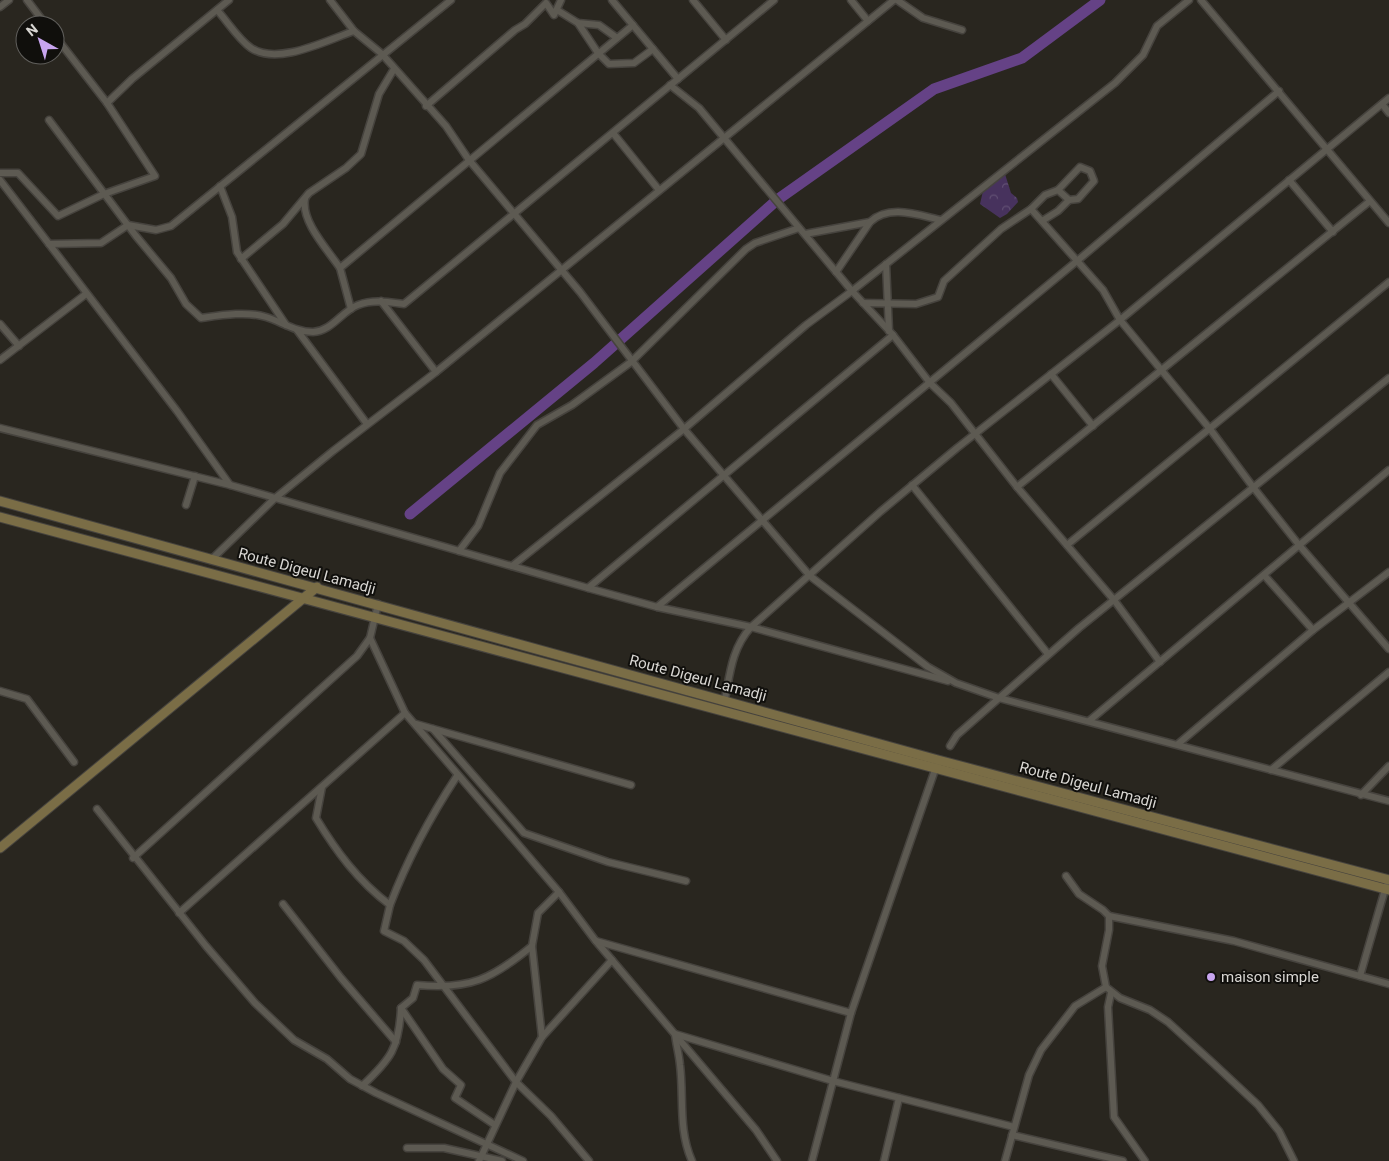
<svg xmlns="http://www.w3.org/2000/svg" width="1389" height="1161" font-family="Roboto,sans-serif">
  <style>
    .forest { fill: url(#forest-crowns) }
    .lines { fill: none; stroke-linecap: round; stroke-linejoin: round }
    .river { stroke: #654286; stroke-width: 11 }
    .minor-casing { stroke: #46433e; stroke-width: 9 }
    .secondary-casing { stroke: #46433e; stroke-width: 11 }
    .minor { stroke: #5d5a52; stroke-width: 6 }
    .secondary { stroke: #7a6d46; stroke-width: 9 }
    .poi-dot { fill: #c8a5ef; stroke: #100f0c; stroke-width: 2 }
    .labels { text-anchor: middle; stroke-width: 4; stroke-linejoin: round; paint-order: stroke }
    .street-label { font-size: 15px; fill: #d9d7d3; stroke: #100f0c }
    .poi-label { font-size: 15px; fill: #d9d7d3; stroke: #100f0c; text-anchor: start }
  </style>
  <defs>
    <pattern id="forest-crowns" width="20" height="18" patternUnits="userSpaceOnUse" patternTransform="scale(1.25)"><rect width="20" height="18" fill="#47325d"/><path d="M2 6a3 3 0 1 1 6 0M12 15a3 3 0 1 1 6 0" fill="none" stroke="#614f73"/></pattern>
  </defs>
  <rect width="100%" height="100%" fill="#29261f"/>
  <path class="forest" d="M1005,174L1011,193L1017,198L1018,202L1007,214L1000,218L980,204L983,191Z"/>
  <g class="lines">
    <path class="river" d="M410,514L594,363L777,200L934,89L1022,58L1100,0"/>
    <g class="minor-casing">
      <g id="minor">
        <path d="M27,0L46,25"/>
        <path d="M330,0L354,31L382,54L446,126L469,160L580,292L684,429L810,576L928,667L956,683L999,698L1389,801"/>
        <path d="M612,0L678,79"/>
        <path d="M693,0L726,40"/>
        <path d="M851,0L868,21"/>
        <path d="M897,0L923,18L962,30"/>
        <path d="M1201,0L1389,223"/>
        <path d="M0,7L9,0"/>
        <path d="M217,10C228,22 238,39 251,48C278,66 327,40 354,31"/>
        <path d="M557,10L578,23L599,25L617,38"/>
        <path d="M578,23L598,53L609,64L634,63L653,49"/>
        <path d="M55,36L107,103"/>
        <path d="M670,85L699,108L852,291L893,335L930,383L951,403L1017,487L1114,600L1160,662"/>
        <path d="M1382,104L1389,113"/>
        <path d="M426,106L515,30L525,24L546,3L554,15L561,0"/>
        <path d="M49,120L136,236L171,278L186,304L201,318C222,315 246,311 266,317C282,322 296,332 313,332C332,331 342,311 358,305C373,299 389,302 404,304L774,0"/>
        <path d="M613,133L659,190"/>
        <path d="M0,173H18L58,216L104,194L155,176L107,103L132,79L229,0"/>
        <path d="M0,180L177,411L230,485"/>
        <path d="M1289,180L1333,232"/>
        <path d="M220,186L232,217L237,252L286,325"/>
        <path d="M1058,190L1080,167L1090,171L1094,181L1078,199L1069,200"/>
        <path d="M305,199C301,222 328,250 340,268"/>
        <path d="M1031,209L1103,290L1120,320L1210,429L1253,487L1299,545L1389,649"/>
        <path d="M805,234L870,222C889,204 918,215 941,220"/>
        <path d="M49,244L101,243L128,225L156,230L171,226L451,0"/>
        <path d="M241,259L283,224L309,193L346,168L361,154L379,94L394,69"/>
        <path d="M886,264L889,331"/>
        <path d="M836,272L870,222"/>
        <path d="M381,301L436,372"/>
        <path d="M863,303L916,304L938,297L944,281L1001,229L1031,209L1045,195L1058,190L1069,200L1058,211L1042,221"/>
        <path d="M351,309L340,268L633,25"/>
        <path d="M0,324L19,346"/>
        <path d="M297,330L367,424"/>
        <path d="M0,360L86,294"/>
        <path d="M1051,374L1093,426"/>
        <path d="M0,428L230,485L588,588L657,607L751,627L948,681"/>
        <path d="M912,485L1048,654"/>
        <path d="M1017,487L1370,201"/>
        <path d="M186,505L195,476"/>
        <path d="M1067,545L1389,282"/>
        <path d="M459,551L478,526L500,473L537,425L572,405L631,362L746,249L755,243L799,228"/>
        <path d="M211,560L274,499L333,451L436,372L894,0"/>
        <path d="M512,566L684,429L806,325L852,291L1115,83L1143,55L1157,26L1189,0"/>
        <path d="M1264,575L1313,630"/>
        <path d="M588,588L893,335"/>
        <path d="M657,607L1077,261L1279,91"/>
        <path d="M370,638L405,713L559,892L595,940L756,1130L777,1161"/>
        <path d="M0,691L27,699L74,762"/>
        <path d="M725,699C730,673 732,648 751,627L880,512L957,448L1120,320L1389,98"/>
        <path d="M1089,721L1389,470"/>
        <path d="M416,724L631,785"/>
        <path d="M433,729L524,833L608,862L686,881"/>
        <path d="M1178,744L1313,630L1389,572"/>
        <path d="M950,746L957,735L1079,628L1389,378"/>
        <path d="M1271,770L1389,672"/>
        <path d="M322,787L316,818C336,851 358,881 390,905L384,931L404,941L424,960L516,1082L551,1116L589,1161"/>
        <path d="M1361,795L1389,766"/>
        <path d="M97,809L206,946L255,1003L294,1040L327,1059L350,1079L376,1093L523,1161"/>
        <path d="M133,858L357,656L370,638L378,604"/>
        <path d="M1066,876L1079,894L1103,910L1109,916V930L1102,966L1106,987L1120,998L1150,1010L1168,1022L1213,1063L1258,1105L1279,1131L1294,1161"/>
        <path d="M283,904L341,978L396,1042"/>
        <path d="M390,905C408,858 430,817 457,776"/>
        <path d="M179,913L405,713"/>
        <path d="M1109,916L1234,941L1389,984"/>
        <path d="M596,941L851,1013"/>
        <path d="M1360,976L1386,886"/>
        <path d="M1111,993L1108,1007L1114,1117L1145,1161"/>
        <path d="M401,1008L443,1069L461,1085L455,1098L495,1125"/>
        <path d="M542,1037L532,946L538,913L559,892"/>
        <path d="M362,1086C391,1059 399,1048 401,1008L413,998L417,985C470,990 492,979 532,946"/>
        <path d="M1012,1135L1123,1161"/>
        <path d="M407,1148H444L502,1161"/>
        <path d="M479,1161L516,1082L542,1037L612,960"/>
        <path d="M692,1161C678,1130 684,1097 680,1065C679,1054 676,1044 675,1034L833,1081L1014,1127"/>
        <path d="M812,1161L851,1013L937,764"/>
        <path d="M884,1161L899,1098"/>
        <path d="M1005,1161L1029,1075L1041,1050L1075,1006L1106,987"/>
      </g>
    </g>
    <g class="secondary-casing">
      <g id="secondary">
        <path d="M0,501L938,760L1389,880"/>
        <path d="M0,517L1389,890"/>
        <path d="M0,848L317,587"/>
      </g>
    </g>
    <use href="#minor" class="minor"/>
    <use href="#secondary" class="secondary"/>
  </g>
  <circle class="poi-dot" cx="1211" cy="977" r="5"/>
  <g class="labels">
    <g class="street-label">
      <text transform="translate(307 571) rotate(15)" y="5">Route Digeul Lamadji</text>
      <text transform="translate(698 678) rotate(15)" y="5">Route Digeul Lamadji</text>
      <text transform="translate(1088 785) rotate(15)" y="5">Route Digeul Lamadji</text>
    </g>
    <g class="poi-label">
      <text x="1221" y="982">maison simple</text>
    </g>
  </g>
  <g transform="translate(40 40) rotate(321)"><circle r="24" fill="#100f0c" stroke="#605f5c"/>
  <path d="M0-4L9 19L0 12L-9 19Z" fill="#c8a5ef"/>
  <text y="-8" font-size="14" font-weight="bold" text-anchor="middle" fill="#d9d7d3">N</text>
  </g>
</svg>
